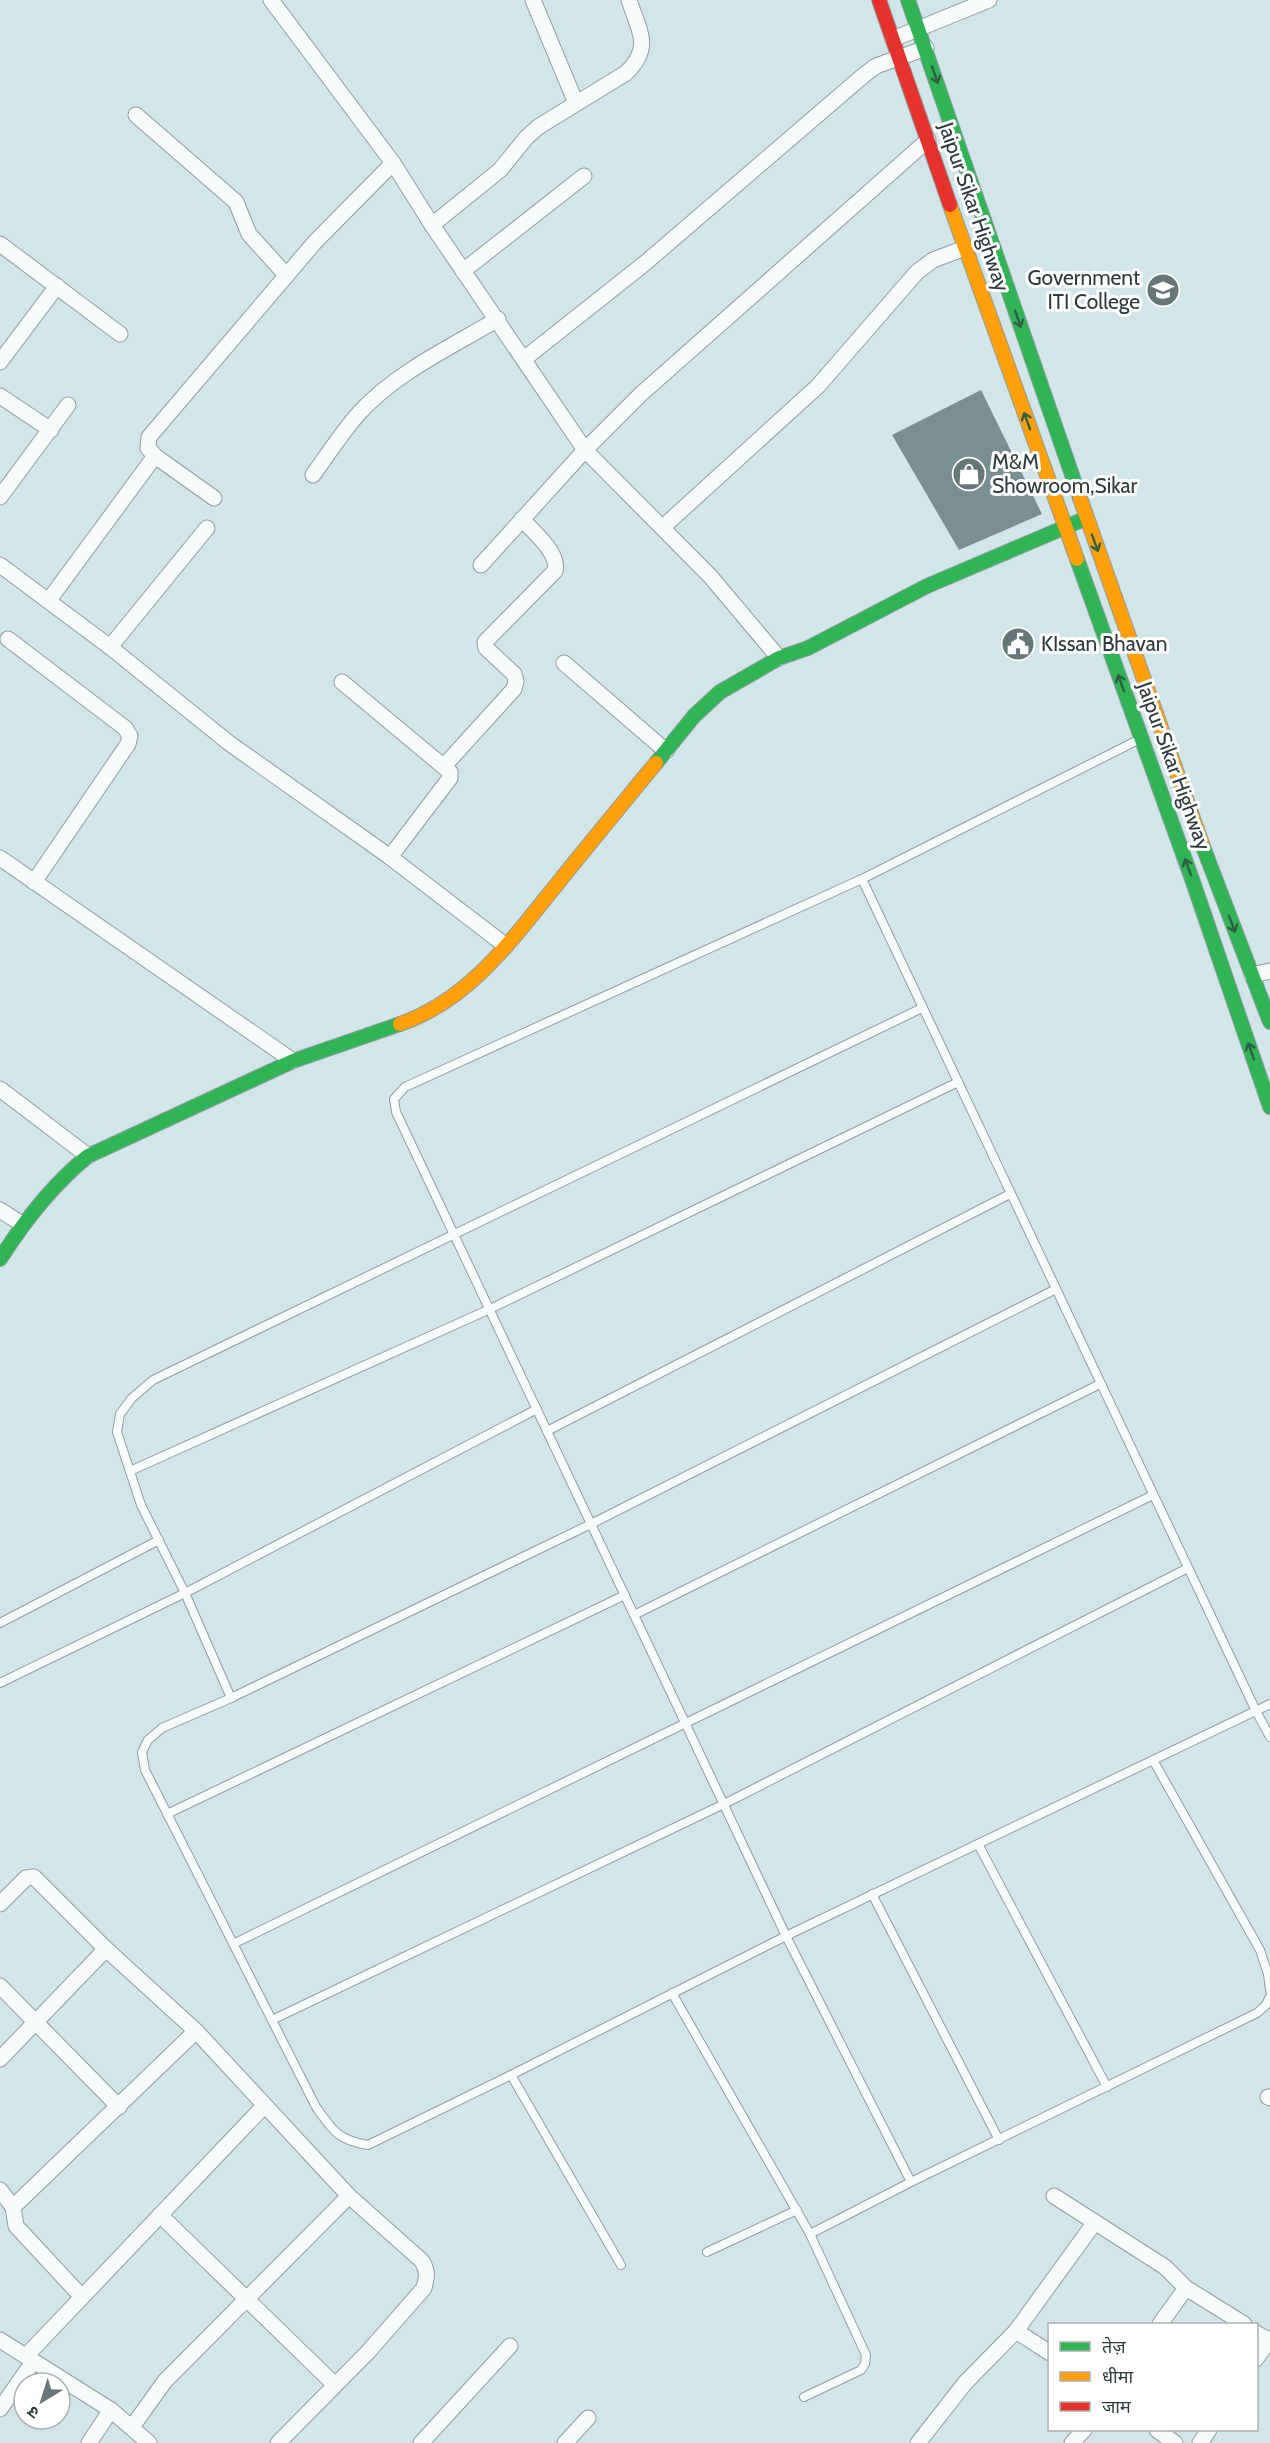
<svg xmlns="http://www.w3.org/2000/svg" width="1270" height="2443" font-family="Cabin,'Noto Sans Devanagari',sans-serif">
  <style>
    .building { fill: #798f92 }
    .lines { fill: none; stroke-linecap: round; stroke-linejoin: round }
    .lane-casing { stroke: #8f9ea0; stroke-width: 10 }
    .street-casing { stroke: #8f9ea0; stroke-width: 17 }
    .fast-casing { stroke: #8f9ea0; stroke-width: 16 }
    .slow-casing { stroke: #8f9ea0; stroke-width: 16 }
    .jam-casing { stroke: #8f9ea0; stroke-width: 16 }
    .lane { stroke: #f8fbfc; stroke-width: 8 }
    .street { stroke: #f8fbfc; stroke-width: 15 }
    .fast { stroke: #30b455; stroke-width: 14 }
    .slow { stroke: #ff9f0a; stroke-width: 14 }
    .jam { stroke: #e5322d; stroke-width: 14 }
    .oneway { stroke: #2e5f44 }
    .labels { text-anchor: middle; stroke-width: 6; stroke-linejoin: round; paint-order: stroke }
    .street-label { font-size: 21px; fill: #2d3b3d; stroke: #fff }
    .poi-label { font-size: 21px; fill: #2d3b3d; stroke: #fff; text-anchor: start }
  </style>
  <rect width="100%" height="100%" fill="#d2e6e9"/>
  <path class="building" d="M981,390L1042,514L959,550L892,435Z"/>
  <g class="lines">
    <g class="lane-casing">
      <g id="lane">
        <path d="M862,879L1256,1711L1270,1737"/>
        <path d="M1056,1289L591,1524L231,1698L162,1728L148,1740L142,1752L145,1770L316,2107C333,2131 338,2140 368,2145L511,2075L786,1936L1270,1704"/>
        <path d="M547,1431L1010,1194"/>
        <path d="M130,1471L490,1309L956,1083"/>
        <path d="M634,1615L1100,1384"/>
        <path d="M0,1623L159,1540"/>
        <path d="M0,1683L185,1593L537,1409"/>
        <path d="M231,1698L185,1593L141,1505L117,1432L120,1414L132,1398L153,1380L922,1008"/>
        <path d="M1153,1760L1260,1950L1268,1974L1270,1990"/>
        <path d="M167,1814L625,1595"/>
        <path d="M978,1844L1107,2087"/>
        <path d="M872,1894L999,2140"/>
        <path d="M233,1944L1153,1495"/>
        <path d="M672,1993L810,2234L866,2355L865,2364L861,2370L804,2397"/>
        <path d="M272,2020L724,1804L1188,1568"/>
        <path d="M511,2075L621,2265"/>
        <path d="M911,2182L786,1936L396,1112L394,1099L405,1087L862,879L1138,740"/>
        <path d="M810,2234L911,2182L1257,2013L1266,2005L1270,1996"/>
        <path d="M707,2252L797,2210"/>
      </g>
    </g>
    <g class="street-casing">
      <g id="street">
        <path d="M271,0L393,163L432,225L585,450L710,576L779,658"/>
        <path d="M533,0L576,103"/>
        <path d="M893,39L989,0"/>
        <path d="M136,115L236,202L249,234L286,275"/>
        <path d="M432,225L500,170L526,138L538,127L626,73C653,47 639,31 629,0"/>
        <path d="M0,244L120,334"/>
        <path d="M463,271L584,176"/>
        <path d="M524,359L644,264L864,75L876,66L926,48"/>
        <path d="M0,362L57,286"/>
        <path d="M0,396L51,430"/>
        <path d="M313,475C328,454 343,431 360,412C397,372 451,347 498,319"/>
        <path d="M0,497L68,405"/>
        <path d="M214,498L155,456L148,448L149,437L315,242L393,163"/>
        <path d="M663,527L818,386L917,272L933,260L965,248"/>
        <path d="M0,565L110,647L229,743L390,857L506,946"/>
        <path d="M481,565L585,450L641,394L928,140"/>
        <path d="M49,600L155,456"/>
        <path d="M8,639L125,728L130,736L128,744L34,882"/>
        <path d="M110,647L207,528"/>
        <path d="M564,663L666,751"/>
        <path d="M342,682L450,772V778L390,857"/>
        <path d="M444,766L514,689L516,681L514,674L486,648L485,642L555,571C560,553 533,532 522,519"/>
        <path d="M0,858L293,1061"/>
        <path d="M1252,975L1270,971"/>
        <path d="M0,1089L88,1156"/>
        <path d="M0,1210L22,1224"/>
        <path d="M0,1904L26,1878L34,1877L106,1949L196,2031L349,2196L422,2261C428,2271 427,2277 424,2288L368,2352L278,2443"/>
        <path d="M0,1986L119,2107"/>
        <path d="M0,2059L106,1949"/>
        <path d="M1268,2097L1270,2098"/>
        <path d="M0,2190L13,2207L16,2226L81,2296"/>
        <path d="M1054,2196L1165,2267L1186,2288L1244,2324"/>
        <path d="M13,2207L196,2031"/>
        <path d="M160,2215L335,2385"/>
        <path d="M1160,2324L1186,2288"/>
        <path d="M1016,2331L1095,2222"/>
        <path d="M1256,2333L1270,2341"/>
        <path d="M0,2340L111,2410L149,2443"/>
        <path d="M26,2356L264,2106"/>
        <path d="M1256,2359L1270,2339"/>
        <path d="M0,2409L33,2362"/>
        <path d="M132,2427L165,2381L349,2196"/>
        <path d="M1157,2430L1175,2443"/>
        <path d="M89,2443L111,2410"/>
        <path d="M421,2443L510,2346"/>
        <path d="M565,2443L588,2418"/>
        <path d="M918,2443L965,2383L1016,2331L1050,2353"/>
        <path d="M1072,2443L1084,2430"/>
        <path d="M1200,2443L1209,2430"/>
      </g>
    </g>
    <g class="fast-casing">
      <g id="fast">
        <path d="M908,0L1080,498"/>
        <path d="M1077,559L1192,879L1270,1107"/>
        <path d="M656,763L694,716L720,692L779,658L808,648L927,586L1082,520"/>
        <path d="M1202,844L1270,1022"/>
        <path d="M0,1259C25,1220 52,1185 88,1156L293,1061L400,1024"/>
      </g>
    </g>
    <g class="slow-casing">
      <g id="slow">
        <path d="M950,205L1077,559"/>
        <path d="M1080,498L1202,844"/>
        <path d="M400,1024C470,1000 513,938 558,883C590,843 623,803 656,763"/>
      </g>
    </g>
    <g class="jam-casing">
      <path id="jam" d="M879,0L950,205"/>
    </g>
    <use href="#lane" class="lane"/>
    <use href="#street" class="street"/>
    <use href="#fast" class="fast"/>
    <use href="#slow" class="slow"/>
    <use href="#jam" class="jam"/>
  </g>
  <defs><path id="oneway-shaft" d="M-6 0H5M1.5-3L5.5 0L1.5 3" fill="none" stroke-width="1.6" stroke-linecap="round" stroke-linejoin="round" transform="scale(1.5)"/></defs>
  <g class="oneway">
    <use href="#oneway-shaft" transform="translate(935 75) rotate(71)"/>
    <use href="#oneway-shaft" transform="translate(1018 319) rotate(71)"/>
    <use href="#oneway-shaft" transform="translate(1027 421) rotate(-110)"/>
    <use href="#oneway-shaft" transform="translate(1095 543) rotate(70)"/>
    <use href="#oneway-shaft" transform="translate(1121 683) rotate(-110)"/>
    <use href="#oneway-shaft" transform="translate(1188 867) rotate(-110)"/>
    <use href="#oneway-shaft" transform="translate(1232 924) rotate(69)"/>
    <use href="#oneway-shaft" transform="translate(1251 1051) rotate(-109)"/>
  </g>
  <defs>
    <g id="university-disc" transform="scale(1.725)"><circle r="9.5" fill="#677779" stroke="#fff"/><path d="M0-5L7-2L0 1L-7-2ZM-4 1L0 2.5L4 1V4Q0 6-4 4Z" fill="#fff"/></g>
    <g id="shop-disc" transform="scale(1.725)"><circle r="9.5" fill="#677779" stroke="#fff"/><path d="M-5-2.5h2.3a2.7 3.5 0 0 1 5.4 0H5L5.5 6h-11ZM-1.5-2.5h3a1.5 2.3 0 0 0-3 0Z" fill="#fff"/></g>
    <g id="civic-disc" transform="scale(1.725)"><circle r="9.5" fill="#677779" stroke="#fff"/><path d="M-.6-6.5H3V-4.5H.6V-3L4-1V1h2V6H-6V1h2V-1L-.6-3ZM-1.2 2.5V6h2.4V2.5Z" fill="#fff"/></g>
  </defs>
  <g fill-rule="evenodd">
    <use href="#university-disc" x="1163" y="290"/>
    <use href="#shop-disc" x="969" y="474"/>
    <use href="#civic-disc" x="1018" y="644"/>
  </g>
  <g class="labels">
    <g class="street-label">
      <text transform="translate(974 207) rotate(71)" y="7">Jaipur Sikar Highway</text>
      <text transform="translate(1174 766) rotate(70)" y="7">Jaipur Sikar Highway</text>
    </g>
    <g class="poi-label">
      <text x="1140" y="285" text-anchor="end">Government<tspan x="1140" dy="24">ITI College</tspan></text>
      <text x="992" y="469">M&amp;M<tspan x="992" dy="24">Showroom,Sikar</tspan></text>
      <text x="1041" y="651">KIssan Bhavan</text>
    </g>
  </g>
  <rect x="1048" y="2323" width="210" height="108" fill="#ffffff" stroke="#abb1b1" stroke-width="1.5"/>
  <rect x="1060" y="2342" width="30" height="9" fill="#30b455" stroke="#abb1b1" stroke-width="1.5"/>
  <text x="1102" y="2353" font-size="18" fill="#2d3b3d">तेज़</text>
  <rect x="1060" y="2372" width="30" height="9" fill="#ff9f0a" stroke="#abb1b1" stroke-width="1.5"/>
  <text x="1102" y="2383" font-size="18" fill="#2d3b3d">धीमा</text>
  <rect x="1060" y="2402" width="30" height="9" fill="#e5322d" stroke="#abb1b1" stroke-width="1.5"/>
  <text x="1102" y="2413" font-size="18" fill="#2d3b3d">जाम</text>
  <g transform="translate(42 2401) rotate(218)"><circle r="28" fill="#ffffff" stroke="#abb1b1" stroke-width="1.5"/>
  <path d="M0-4.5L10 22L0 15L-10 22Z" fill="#677779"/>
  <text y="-9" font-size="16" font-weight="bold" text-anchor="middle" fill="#2d3b3d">उ</text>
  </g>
</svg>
